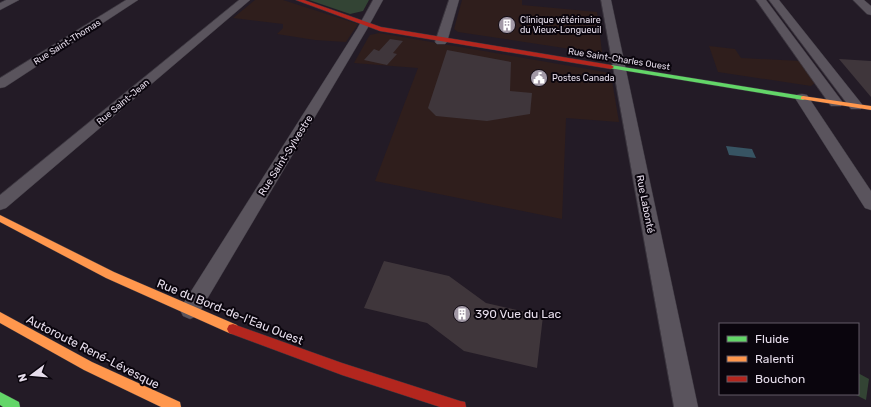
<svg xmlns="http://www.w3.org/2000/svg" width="871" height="407" font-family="Rubik,sans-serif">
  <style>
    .commercial { fill: #2f1e1c }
    .green { fill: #334434 }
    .water { fill: #375463 }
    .building { fill: #3f363b }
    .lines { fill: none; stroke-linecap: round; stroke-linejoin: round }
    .street-casing { stroke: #3b363f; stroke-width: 1 }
    .fast-casing { stroke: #3b363f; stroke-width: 1 }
    .slow-casing { stroke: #3b363f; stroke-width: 1 }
    .jam-casing { stroke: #3b363f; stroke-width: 1 }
    .street { fill: #5a545d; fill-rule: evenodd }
    .fast { fill: #63d668; fill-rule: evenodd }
    .slow { fill: #ff974d; fill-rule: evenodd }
    .jam { fill: #b3261e; fill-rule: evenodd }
    .labels { text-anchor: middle; stroke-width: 4; stroke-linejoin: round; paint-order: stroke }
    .far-poi-label { font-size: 9px; fill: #e6ddeb; stroke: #0a050d; text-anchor: start }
    .far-street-label { font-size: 9px; fill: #e6ddeb; stroke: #0a050d }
    .street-label { font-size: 10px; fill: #e6ddeb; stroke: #0a050d }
    .near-street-label { font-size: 12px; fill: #e6ddeb; stroke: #0a050d }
    .near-poi-label { font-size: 12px; fill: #e6ddeb; stroke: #0a050d; text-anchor: start }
  </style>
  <rect width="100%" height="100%" fill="#231b26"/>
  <g class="commercial">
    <path d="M255,0H283L358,24L346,42L315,40L277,34L283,28V24L233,18Z"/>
    <path d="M462,0H522V5L597,12L602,52L597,53L458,32L454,29Z"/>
    <path d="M379,33L605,72L611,75L619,122L566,118L562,219L375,181L418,68L354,63L368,38L370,35Z"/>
    <path d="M709,46L735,49L741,58L801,61L815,83L811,86L718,72Z"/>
  </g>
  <g class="green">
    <path d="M309,0H369L363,11L350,14Z"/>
    <path d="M858,373L869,379L866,400L854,394H858Z"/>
  </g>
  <path class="water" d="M726,146L752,149L756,158L729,155Z"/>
  <g class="building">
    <path d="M390,39L403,41L393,53L397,54L387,65L364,60L374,49L379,51Z"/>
    <path d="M447,50L511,62L510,91L532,93L530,114L487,121L436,116L428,108Z"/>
    <path d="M839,59L871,61V97Z"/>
    <path d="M384,261L449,276L486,303L543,316L537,368L464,351L427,323L364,308Z"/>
  </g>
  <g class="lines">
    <g class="street-casing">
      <g id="street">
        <path d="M6,0H19L0,10V3Z"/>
        <path d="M126,0H138L5,87L0,88V78Z"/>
        <path d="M239,0H250L6,208L0,210V195Z"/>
        <path d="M373,0H383L367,29L197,316L190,319L183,316L180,310L183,304L357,29Z"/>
        <path d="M449,0H459L447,42L445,44H437L435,42Z"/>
        <path d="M601,0H611L698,407H674Z"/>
        <path d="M756,0H766L841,100L843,103L841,106H831Z"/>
        <path d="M769,0H779L861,103L863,106L861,109H851Z"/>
        <path d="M853,0H864L871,6V15L867,14Z"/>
        <path d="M802,94L807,95L871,191V210L865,208L795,98L797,95Z"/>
      </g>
    </g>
    <g class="fast-casing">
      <g id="fast">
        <path d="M611,65L803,96L807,98L803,100L609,68L608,67Z"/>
        <path d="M0,392L19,402L20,407H3L0,405Z"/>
      </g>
    </g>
    <g class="slow-casing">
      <g id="slow">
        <path d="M803,96L871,106V110L801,99V97Z"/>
        <path d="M0,215L114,272L237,325L239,329L237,333L233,334L229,333L106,278L0,222Z"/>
        <path d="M0,312L92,362L180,402L181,407H161L84,370L0,323Z"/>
      </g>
    </g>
    <g class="jam-casing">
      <g id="jam">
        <path d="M296,0H304L381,27L611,65L614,67L611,69L380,31Z"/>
        <path d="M233,324L342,363L460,401L465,402L466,407H440L342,375L229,333L227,329L229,325Z"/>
      </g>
    </g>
    <use href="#street" class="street"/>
    <use href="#fast" class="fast"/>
    <use href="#slow" class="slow"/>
    <use href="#jam" class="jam"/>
  </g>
  <defs>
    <g id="building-disc" transform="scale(0.9)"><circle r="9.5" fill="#a299a6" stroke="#0a050d"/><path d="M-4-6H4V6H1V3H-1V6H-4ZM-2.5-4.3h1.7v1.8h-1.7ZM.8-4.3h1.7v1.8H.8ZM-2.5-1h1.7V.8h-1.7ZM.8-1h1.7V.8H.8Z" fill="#fff"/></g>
    <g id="civic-disc" transform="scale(0.9)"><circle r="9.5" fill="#a299a6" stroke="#0a050d"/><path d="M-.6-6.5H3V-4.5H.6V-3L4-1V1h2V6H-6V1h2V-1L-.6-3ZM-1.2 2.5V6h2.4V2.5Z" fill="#fff"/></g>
  </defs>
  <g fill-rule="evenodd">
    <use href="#building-disc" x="507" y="25"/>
    <use href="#civic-disc" x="539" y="78"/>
    <use href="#building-disc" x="462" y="314"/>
  </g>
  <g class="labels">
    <g class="far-poi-label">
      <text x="520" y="23">Clinique vétérinaire<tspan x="520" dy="10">du Vieux-Longueuil</tspan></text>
      <text x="552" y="81">Postes Canada</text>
    </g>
    <g class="far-street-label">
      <text transform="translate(67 42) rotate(-32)" y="3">Rue Saint-Thomas</text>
      <text transform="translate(619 59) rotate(9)" y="3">Rue Saint-Charles Ouest</text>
      <text transform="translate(123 102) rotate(-40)" y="3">Rue Saint-Jean</text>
    </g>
    <g class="street-label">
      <text transform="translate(285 155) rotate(-58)" y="4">Rue Saint-Sylvestre</text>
      <text transform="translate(646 204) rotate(79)" y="4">Rue Labonté</text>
    </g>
    <g class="near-street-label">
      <text transform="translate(230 312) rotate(22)" y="4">Rue du Bord-de-l'Eau Ouest</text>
      <text transform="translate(93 352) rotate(27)" y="4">Autoroute René-Lévesque</text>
    </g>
    <g class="near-poi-label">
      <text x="475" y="318">390 Vue du Lac</text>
    </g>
  </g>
  <rect x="719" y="323" width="140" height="72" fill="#0a050d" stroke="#625b66"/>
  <rect x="727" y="336" width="20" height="6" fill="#63d668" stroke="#625b66"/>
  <text x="755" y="343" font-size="12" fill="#e6ddeb">Fluide</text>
  <rect x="727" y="356" width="20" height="6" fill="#ff974d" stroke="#625b66"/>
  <text x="755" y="363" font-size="12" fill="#e6ddeb">Ralenti</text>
  <rect x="727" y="376" width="20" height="6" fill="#b3261e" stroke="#625b66"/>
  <text x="755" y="383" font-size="12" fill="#e6ddeb">Bouchon</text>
  <g transform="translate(32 375) rotate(254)" stroke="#0a050d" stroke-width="3" paint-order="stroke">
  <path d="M0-3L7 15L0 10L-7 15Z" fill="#e6ddeb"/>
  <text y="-6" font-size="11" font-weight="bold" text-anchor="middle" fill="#e6ddeb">N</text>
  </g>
</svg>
